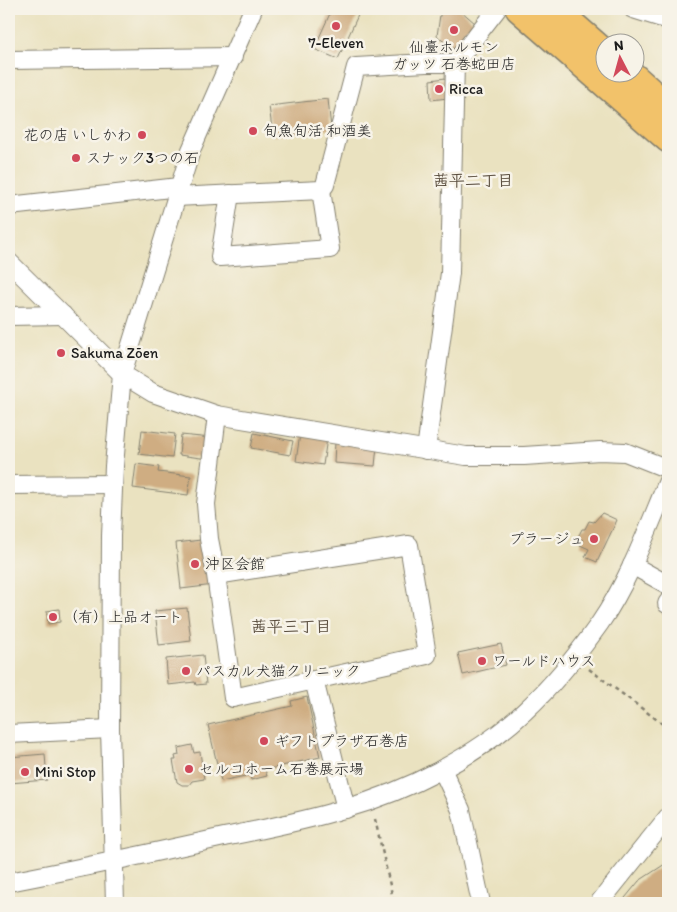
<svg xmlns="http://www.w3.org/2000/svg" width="677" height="912" font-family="Itim,'Klee One',sans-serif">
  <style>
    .building { fill: #cfad82 }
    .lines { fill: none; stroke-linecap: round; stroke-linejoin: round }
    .minor-casing { stroke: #837f6e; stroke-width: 20 }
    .highway-casing { stroke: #837f6e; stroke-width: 29 }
    .path { stroke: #837f6e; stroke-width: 2.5; stroke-dasharray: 4 4; stroke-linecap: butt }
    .minor { stroke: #fff; stroke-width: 18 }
    .highway { stroke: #f2c26a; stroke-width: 26 }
    .poi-dot { fill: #d1495b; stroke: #f7f3e8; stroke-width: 2 }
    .labels { text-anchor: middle; stroke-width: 5; stroke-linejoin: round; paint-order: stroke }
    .poi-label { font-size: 15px; fill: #1c1c1c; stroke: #f7f3e8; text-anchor: start }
    .neighbourhood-label { font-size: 16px; font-weight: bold; fill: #5b4f40; stroke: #f7f3e8 }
  </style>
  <rect width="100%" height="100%" fill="#f7f3e8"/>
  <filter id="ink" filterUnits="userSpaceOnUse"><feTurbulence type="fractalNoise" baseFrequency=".02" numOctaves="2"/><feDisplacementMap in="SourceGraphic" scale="10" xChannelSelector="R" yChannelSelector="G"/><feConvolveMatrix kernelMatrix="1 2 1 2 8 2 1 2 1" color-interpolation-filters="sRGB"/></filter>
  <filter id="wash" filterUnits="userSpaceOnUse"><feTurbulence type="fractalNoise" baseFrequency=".0096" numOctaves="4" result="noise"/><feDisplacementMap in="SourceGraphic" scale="20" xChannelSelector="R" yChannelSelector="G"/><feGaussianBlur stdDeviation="1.12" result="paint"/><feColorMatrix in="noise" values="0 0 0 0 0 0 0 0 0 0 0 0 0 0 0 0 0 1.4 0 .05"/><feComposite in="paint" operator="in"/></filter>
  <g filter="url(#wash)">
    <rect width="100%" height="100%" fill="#eae2c0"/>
    <g id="blocks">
      <g class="building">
        <path d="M332,9H350L359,13L338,59L314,49Z"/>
        <path d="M446,9H459L476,24L453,49L437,36L440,15Z"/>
        <path d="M446,78L448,98L431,100L430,80Z"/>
        <path d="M328,99L331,129L273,136L269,106Z"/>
        <path d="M142,430L175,434L172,458L139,454Z"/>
        <path d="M254,433L293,441L290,455L251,448Z"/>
        <path d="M300,434L327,438L323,465L296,461Z"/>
        <path d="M181,435L211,438L208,459L179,455Z"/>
        <path d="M335,442L377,446L375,466L334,463Z"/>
        <path d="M136,464L159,467L158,472L191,476L188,495L133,488Z"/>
        <path d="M602,513L617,520L597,562L585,557L589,549L580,545L583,540L578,537L582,529H585L589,521L594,522Z"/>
        <path d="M209,539L214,585L181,589L176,543Z"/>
        <path d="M187,608L191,641L159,645L155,611Z"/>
        <path d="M59,609L60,622L48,624L47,611Z"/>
        <path d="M501,644L506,665L463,675L458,653Z"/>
        <path d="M203,655L206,684L196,685L195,682L168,685L166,659Z"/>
        <path d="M307,697L320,757L265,770L267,776L251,780L250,775L221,781L208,725L292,706L291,701Z"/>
        <path d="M192,745L194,753L200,752L204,779L192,781L189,785H182L177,782L173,760H176L175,756L179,755L178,748Z"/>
        <path d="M45,754L47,780L9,783V757Z"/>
        <path d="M668,862V903H621L639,881Z"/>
      </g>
    </g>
  </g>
  <g filter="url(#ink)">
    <use href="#blocks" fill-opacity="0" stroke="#837f6e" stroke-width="1"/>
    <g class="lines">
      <g class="minor-casing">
        <g id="minor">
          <path d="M633,9L668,20"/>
          <path d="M9,60L233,57"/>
          <path d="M230,194L220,257L330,249L321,190"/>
          <path d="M176,197L321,190L325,185L356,67L426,63H455"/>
          <path d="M9,206L179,187"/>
          <path d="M9,262L122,374L153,393L217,415L466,456H524L600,451L625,452L668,469"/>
          <path d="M9,316L63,315"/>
          <path d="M426,450L450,273L455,63L497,9"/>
          <path d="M9,485L113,484"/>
          <path d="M632,565L668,585"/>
          <path d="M216,575L409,545L427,655L233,698L216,575L209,539L206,504L217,415"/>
          <path d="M667,604L668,602"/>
          <path d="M314,680L346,809"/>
          <path d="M9,734L110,729"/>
          <path d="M442,769L461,810L481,903"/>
          <path d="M9,882C81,868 152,853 224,837C264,829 305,821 344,809C407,791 478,756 525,711C553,685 578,654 600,623C629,581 648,528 668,481"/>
          <path d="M115,903L110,729L111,536L114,466L122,374L191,150L253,9"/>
          <path d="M599,903L668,817"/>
        </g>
      </g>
      <g class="highway-casing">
        <g id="highway">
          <path d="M519,9L668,139"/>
          <path d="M555,9L604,52"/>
          <path d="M629,72L668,107"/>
        </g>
      </g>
      <g class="path">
        <path d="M589,669L668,728"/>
        <path d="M375,819L394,903"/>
      </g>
      <use href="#minor" class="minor"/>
      <use href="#highway" class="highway"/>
    </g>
  </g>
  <g class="poi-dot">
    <circle cx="336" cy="26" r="5"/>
    <circle cx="454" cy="30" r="5"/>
    <circle cx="439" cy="89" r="5"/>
    <circle cx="253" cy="131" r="5"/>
    <circle cx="142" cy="135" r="5"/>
    <circle cx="76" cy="158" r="5"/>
    <circle cx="61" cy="353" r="5"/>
    <circle cx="594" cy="539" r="5"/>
    <circle cx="195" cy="564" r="5"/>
    <circle cx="53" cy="617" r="5"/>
    <circle cx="482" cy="661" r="5"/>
    <circle cx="186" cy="671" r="5"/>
    <circle cx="264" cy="741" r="5"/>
    <circle cx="189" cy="769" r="5"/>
    <circle cx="25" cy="772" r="5"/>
  </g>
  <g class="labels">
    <g class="poi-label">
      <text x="336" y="48" text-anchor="middle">7-Eleven</text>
      <text x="454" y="52" text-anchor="middle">仙臺ホルモン<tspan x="454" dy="17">ガッツ 石巻蛇田店</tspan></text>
      <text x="449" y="94">Ricca</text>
      <text x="263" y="136">旬魚旬活 和酒美</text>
      <text x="132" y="140" text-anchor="end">花の店 いしかわ</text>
      <text x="86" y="163">スナック3つの石</text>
      <text x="71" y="358">Sakuma Zōen</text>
      <text x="584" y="544" text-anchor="end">プラージュ</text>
      <text x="205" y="569">沖区会館</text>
      <text x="63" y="622">（有）上品オート</text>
      <text x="492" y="666">ワールドハウス</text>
      <text x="196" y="676">パスカル犬猫クリニック</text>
      <text x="274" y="746">ギフトプラザ石巻店</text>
      <text x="199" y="774">セルコホーム石巻展示場</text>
      <text x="35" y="777">Mini Stop</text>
    </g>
    <g class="neighbourhood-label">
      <text x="473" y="186">茜平二丁目</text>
      <text x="291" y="632">茜平三丁目</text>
    </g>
  </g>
  <rect width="677" height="912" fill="none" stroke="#f7f3e8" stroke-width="30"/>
  <g transform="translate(620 58) rotate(354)"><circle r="24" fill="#f7f3e8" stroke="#9f9d96"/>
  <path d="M0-4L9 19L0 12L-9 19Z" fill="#d1495b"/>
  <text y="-8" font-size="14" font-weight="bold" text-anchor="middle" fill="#1c1c1c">N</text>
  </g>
</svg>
